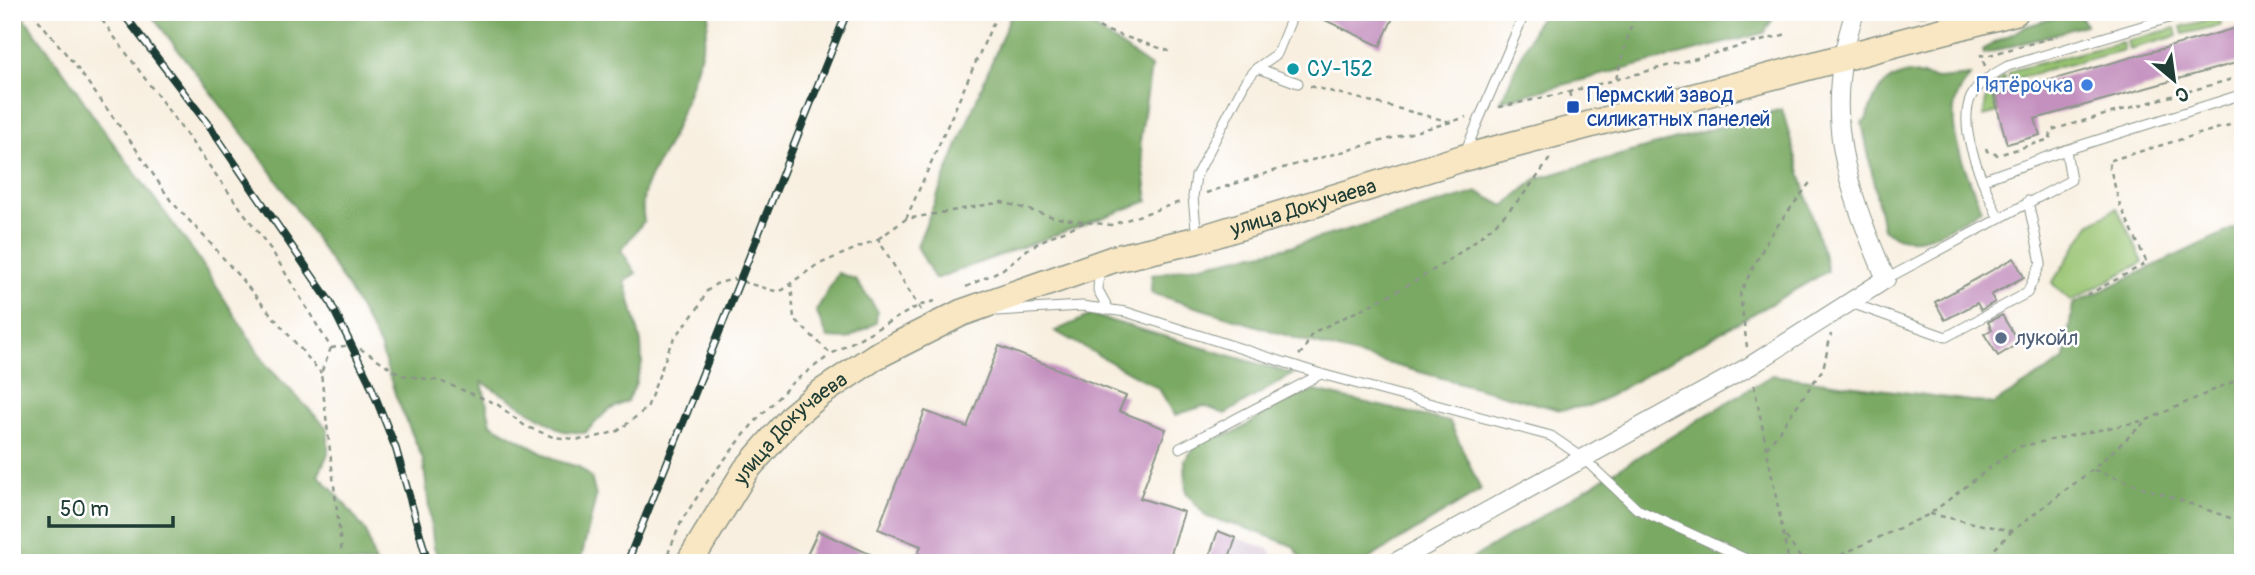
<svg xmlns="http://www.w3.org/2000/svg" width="2255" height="575" font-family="Pangolin,sans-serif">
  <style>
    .industrial { fill: #cfbdce }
    .green { fill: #97c370; stroke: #5b8052; stroke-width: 2 }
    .forest { fill: #79a962; stroke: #4c734b; stroke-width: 2 }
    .building { fill: #c491bf }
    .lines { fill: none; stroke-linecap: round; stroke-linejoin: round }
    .lane-casing { stroke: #8c968a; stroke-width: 11 }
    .street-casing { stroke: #8c968a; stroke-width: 20 }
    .secondary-casing { stroke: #8c968a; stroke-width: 29 }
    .path { stroke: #8c968a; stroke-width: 2.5; stroke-dasharray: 5 5; stroke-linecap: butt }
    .lane { stroke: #fff; stroke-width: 9 }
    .street { stroke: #fff; stroke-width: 18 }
    .secondary { stroke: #f9e7c3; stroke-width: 26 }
    .rail-casing { stroke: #1f3d34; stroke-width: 8 }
    .rail { stroke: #fff; stroke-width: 5; stroke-dasharray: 16; stroke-linecap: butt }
    .culture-dot { fill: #0f9aa8; stroke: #fff; stroke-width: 2.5 }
    .shop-dot { fill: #3f7fe0; stroke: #fff; stroke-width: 2.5 }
    .transit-dot { fill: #1a4fb4; stroke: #fff; stroke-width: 2.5 }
    .service-dot { fill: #5c6f8a; stroke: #fff; stroke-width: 2.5 }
    .labels { text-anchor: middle; stroke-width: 5; stroke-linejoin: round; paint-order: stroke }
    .culture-label { font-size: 21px; fill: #0d838f; stroke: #fff; text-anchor: start }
    .shop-label { font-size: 21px; fill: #366cbe; stroke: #fff; text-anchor: end }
    .transit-label { font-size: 21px; fill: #164399; stroke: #fff; text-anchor: start }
    .street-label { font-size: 21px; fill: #1f3d34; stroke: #fff }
    .service-label { font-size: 21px; fill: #4e5e75; stroke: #fff; text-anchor: start }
  </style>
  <rect width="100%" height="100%" fill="#fff"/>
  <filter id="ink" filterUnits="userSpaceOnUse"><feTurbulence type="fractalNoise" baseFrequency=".0143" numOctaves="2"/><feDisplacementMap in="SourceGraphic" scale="14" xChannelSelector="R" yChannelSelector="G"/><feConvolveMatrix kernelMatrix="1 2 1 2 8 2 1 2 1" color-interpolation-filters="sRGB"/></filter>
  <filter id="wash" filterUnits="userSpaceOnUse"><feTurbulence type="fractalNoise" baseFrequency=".00686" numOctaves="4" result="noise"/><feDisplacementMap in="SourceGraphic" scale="28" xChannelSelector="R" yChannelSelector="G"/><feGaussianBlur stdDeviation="1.57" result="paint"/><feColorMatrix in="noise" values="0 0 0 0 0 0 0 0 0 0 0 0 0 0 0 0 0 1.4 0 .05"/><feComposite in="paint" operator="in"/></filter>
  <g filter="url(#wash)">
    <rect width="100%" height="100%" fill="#f8efe0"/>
    <path class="industrial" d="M1236,538L1269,549L1278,563H1227Z"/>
    <g class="green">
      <path d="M1910,12H1963L1921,21L1901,14Z"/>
      <path d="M2219,17L2221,25L2183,34L2181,27Z"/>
      <path d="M2175,28L2177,36L2129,49L2127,41Z"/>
      <path d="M2122,42L2124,50L2010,80L2009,74L2014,70Z"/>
      <path d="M2004,76L2008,92L1994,97L1998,112L1983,116L1987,95Z"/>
      <path d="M2117,208L2143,262L2071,301L2052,283L2090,224Z"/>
    </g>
    <g class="forest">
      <path d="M12,12H20L68,77L94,117L197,256L267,366L328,429V454L318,475L340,498L366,532L375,563H12Z"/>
      <path d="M149,12H710C703,54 688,97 672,136C659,167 637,183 644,221L621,250L636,273L625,281L641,342L642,363L634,388L627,401L607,411L585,433L563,431L482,382L491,424L558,461L579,467L591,477L596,497L580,563H442L434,548L423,459L396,397L380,346L348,288L271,171Z"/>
      <path d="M1012,12H1072L1151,67L1140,141L1148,201L935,279L917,246Z"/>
      <path d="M1546,12H1777L1764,33L1501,101L1536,23Z"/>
      <path d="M2066,14L2081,17L2086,25L1984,54L1983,49L2027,26Z"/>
      <path d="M1909,73L1938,79L1970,76C1966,82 1961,88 1958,95C1943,127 1970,179 1981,209C1953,226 1914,255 1883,229L1862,122L1867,119C1874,94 1882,78 1909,73Z"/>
      <path d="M1782,109L1828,271L1593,405L1560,410L1298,339L1151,293L1152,275L1284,248L1478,192L1504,206L1536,179Z"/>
      <path d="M2243,224V563H1465L1772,375L1994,404L2065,359L2073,304Z"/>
      <path d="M838,273L855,279L877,310L876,323L847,339L828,338L816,311Z"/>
      <path d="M1091,315L1293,374L1225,414L1204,406L1175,415L1159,389L1055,331Z"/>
      <path d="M1315,391L1450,422L1481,490L1362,563H1305L1293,546L1249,529L1207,517L1186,492L1185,460L1199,442L1236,432L1290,398Z"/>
    </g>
    <g id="blocks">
      <g class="building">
        <path d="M1308,12H1381L1393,18L1380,46Z"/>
        <path d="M2243,26V61L2035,119L2040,135L2007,144L1994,96Z"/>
        <path d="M2014,258L2024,277L1991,295L1995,302L1981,310L1977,303L1945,320L1935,302Z"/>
        <path d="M2002,315L2019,343L1998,356L1984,334L1992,330L1988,322Z"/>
        <path d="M999,346L1126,396L1119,411L1166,429L1140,498L1184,512L1168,563H914L921,546L878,529L925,411L967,427Z"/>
        <path d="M818,531L890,563H819L806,557Z"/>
        <path d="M1218,531L1236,538L1227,563H1207Z"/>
      </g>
    </g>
  </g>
  <g filter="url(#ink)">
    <use href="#blocks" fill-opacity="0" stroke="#8c968a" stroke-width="2"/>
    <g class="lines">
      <g class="lane-casing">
        <g id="lane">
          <path d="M1257,68L1298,83"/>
          <path d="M1465,152L1525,12"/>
          <path d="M1982,180L2066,150"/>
          <path d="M1998,217C1985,186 1956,130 1971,97C1979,82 1993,74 2008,66L2189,12"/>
          <path d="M1197,239L1193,197L1196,176L1245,82L1257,68L1277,54L1294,12"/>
          <path d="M1099,269L1098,290L1109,310"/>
          <path d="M1886,279L2071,180L2066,150L2243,94"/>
          <path d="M1851,303L1946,337L2027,293L2041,263L2028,201"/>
          <path d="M997,311L1082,306L1126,312L1321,374L1551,436L1583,458L1637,509L1755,563"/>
          <path d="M1180,448L1321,374"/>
        </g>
      </g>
      <g class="street-casing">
        <path id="street" d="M1394,563L1750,366L1886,279C1846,185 1820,114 1855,12"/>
      </g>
      <g class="secondary-casing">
        <g id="secondary">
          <path id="s1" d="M689,563L746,470L793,416L821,393L876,356L961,313L1114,259L1197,240L1463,158L2015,12"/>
        </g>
      </g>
      <g class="path">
        <path d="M32,12L75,65L134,146L171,201L213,246L321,373"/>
        <path d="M96,12L272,251L331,348"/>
        <path d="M1073,12L1104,30L1169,51"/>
        <path d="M2200,17L2218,12"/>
        <path d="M1985,66L1981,55L1986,56L2057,36"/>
        <path d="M1616,79L1635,12"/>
        <path d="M1310,86L1451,122L1466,117"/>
        <path d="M1569,92L1573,106"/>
        <path d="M1499,107L1569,92L1787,34"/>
        <path d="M2241,121L2243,128"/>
        <path d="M1986,148L1987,151L1998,155L2050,139L2051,130L2243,76"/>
        <path d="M1206,193L1283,168L1451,122"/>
        <path d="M906,219L998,12"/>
        <path d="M878,239L906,219L1002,202L1057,218L1111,225L1183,201"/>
        <path d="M966,287L1003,269L1028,249L1047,238L1085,222"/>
        <path d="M2087,295L2147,263L2120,205L2108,161L2243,121"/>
        <path d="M921,310L918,306L878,239L817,265L791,283L794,319L831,354L918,306L938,300"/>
        <path d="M1747,347L1740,293L1769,237L1812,180"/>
        <path d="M331,348L352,345L368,353L401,375L440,381L497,404L525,426L553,437L585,440L618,431L647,408L671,343L698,308L707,291L716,284L733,279L775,291L783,290L790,284"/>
        <path d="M331,348L321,373L343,563"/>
        <path d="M1299,355L1304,350L1312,333C1405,288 1492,250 1550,158"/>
        <path d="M1754,385L1789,563"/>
        <path d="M1767,448L1823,369L1831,334"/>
        <path d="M2094,470L2236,520L2243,519"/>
        <path d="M1930,514L2012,531L2092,470L2145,422"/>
        <path d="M1786,537L1804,563"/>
        <path d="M664,563L682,520L709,479L752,425L792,383L830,355"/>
        <path d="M1823,563L1930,514L2017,447L2147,420L2243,377"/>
        <path d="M1981,563L2012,531"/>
      </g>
      <use href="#lane" class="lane"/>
      <use href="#street" class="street"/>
      <use href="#secondary" class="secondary"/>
      <g class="rail-casing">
        <g id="rail">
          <path d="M122,12L210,127L330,302L369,381L396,449L428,563"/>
          <path d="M627,563L847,12"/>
        </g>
      </g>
      <use href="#rail" class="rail"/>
    </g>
  </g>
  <circle class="culture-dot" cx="1293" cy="69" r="7"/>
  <circle class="shop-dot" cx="2087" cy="85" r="7"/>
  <rect class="transit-dot" x="1566" y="100" width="14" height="14" rx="3.5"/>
  <circle class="service-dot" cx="2001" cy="338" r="7"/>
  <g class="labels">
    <g class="culture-label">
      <text x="1307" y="76">СУ-152</text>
    </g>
    <g class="shop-label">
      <text x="2073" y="92">Пятёрочка</text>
    </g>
    <g class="transit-label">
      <text x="1587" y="102">Пермский завод<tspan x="1587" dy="24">силикатных панелей</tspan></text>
    </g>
    <g class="street-label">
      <text dy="7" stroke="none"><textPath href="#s1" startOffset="737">улица Докучаева</textPath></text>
      <text dy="7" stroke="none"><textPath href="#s1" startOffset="170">улица Докучаева</textPath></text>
    </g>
    <g class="service-label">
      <text x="2015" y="345">лукойл</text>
    </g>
  </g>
  <rect width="2255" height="575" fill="none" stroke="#fff" stroke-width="42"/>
  <g transform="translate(2174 80) rotate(151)" stroke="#ffffff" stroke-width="5" paint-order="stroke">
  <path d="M0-5L12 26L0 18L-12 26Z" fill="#1f3d34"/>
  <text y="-10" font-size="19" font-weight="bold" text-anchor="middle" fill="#1f3d34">С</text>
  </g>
  <path d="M49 516v10h124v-10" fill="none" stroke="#1f3d34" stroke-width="3.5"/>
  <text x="60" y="516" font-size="21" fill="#1f3d34" stroke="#ffffff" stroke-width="5" paint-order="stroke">50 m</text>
</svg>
